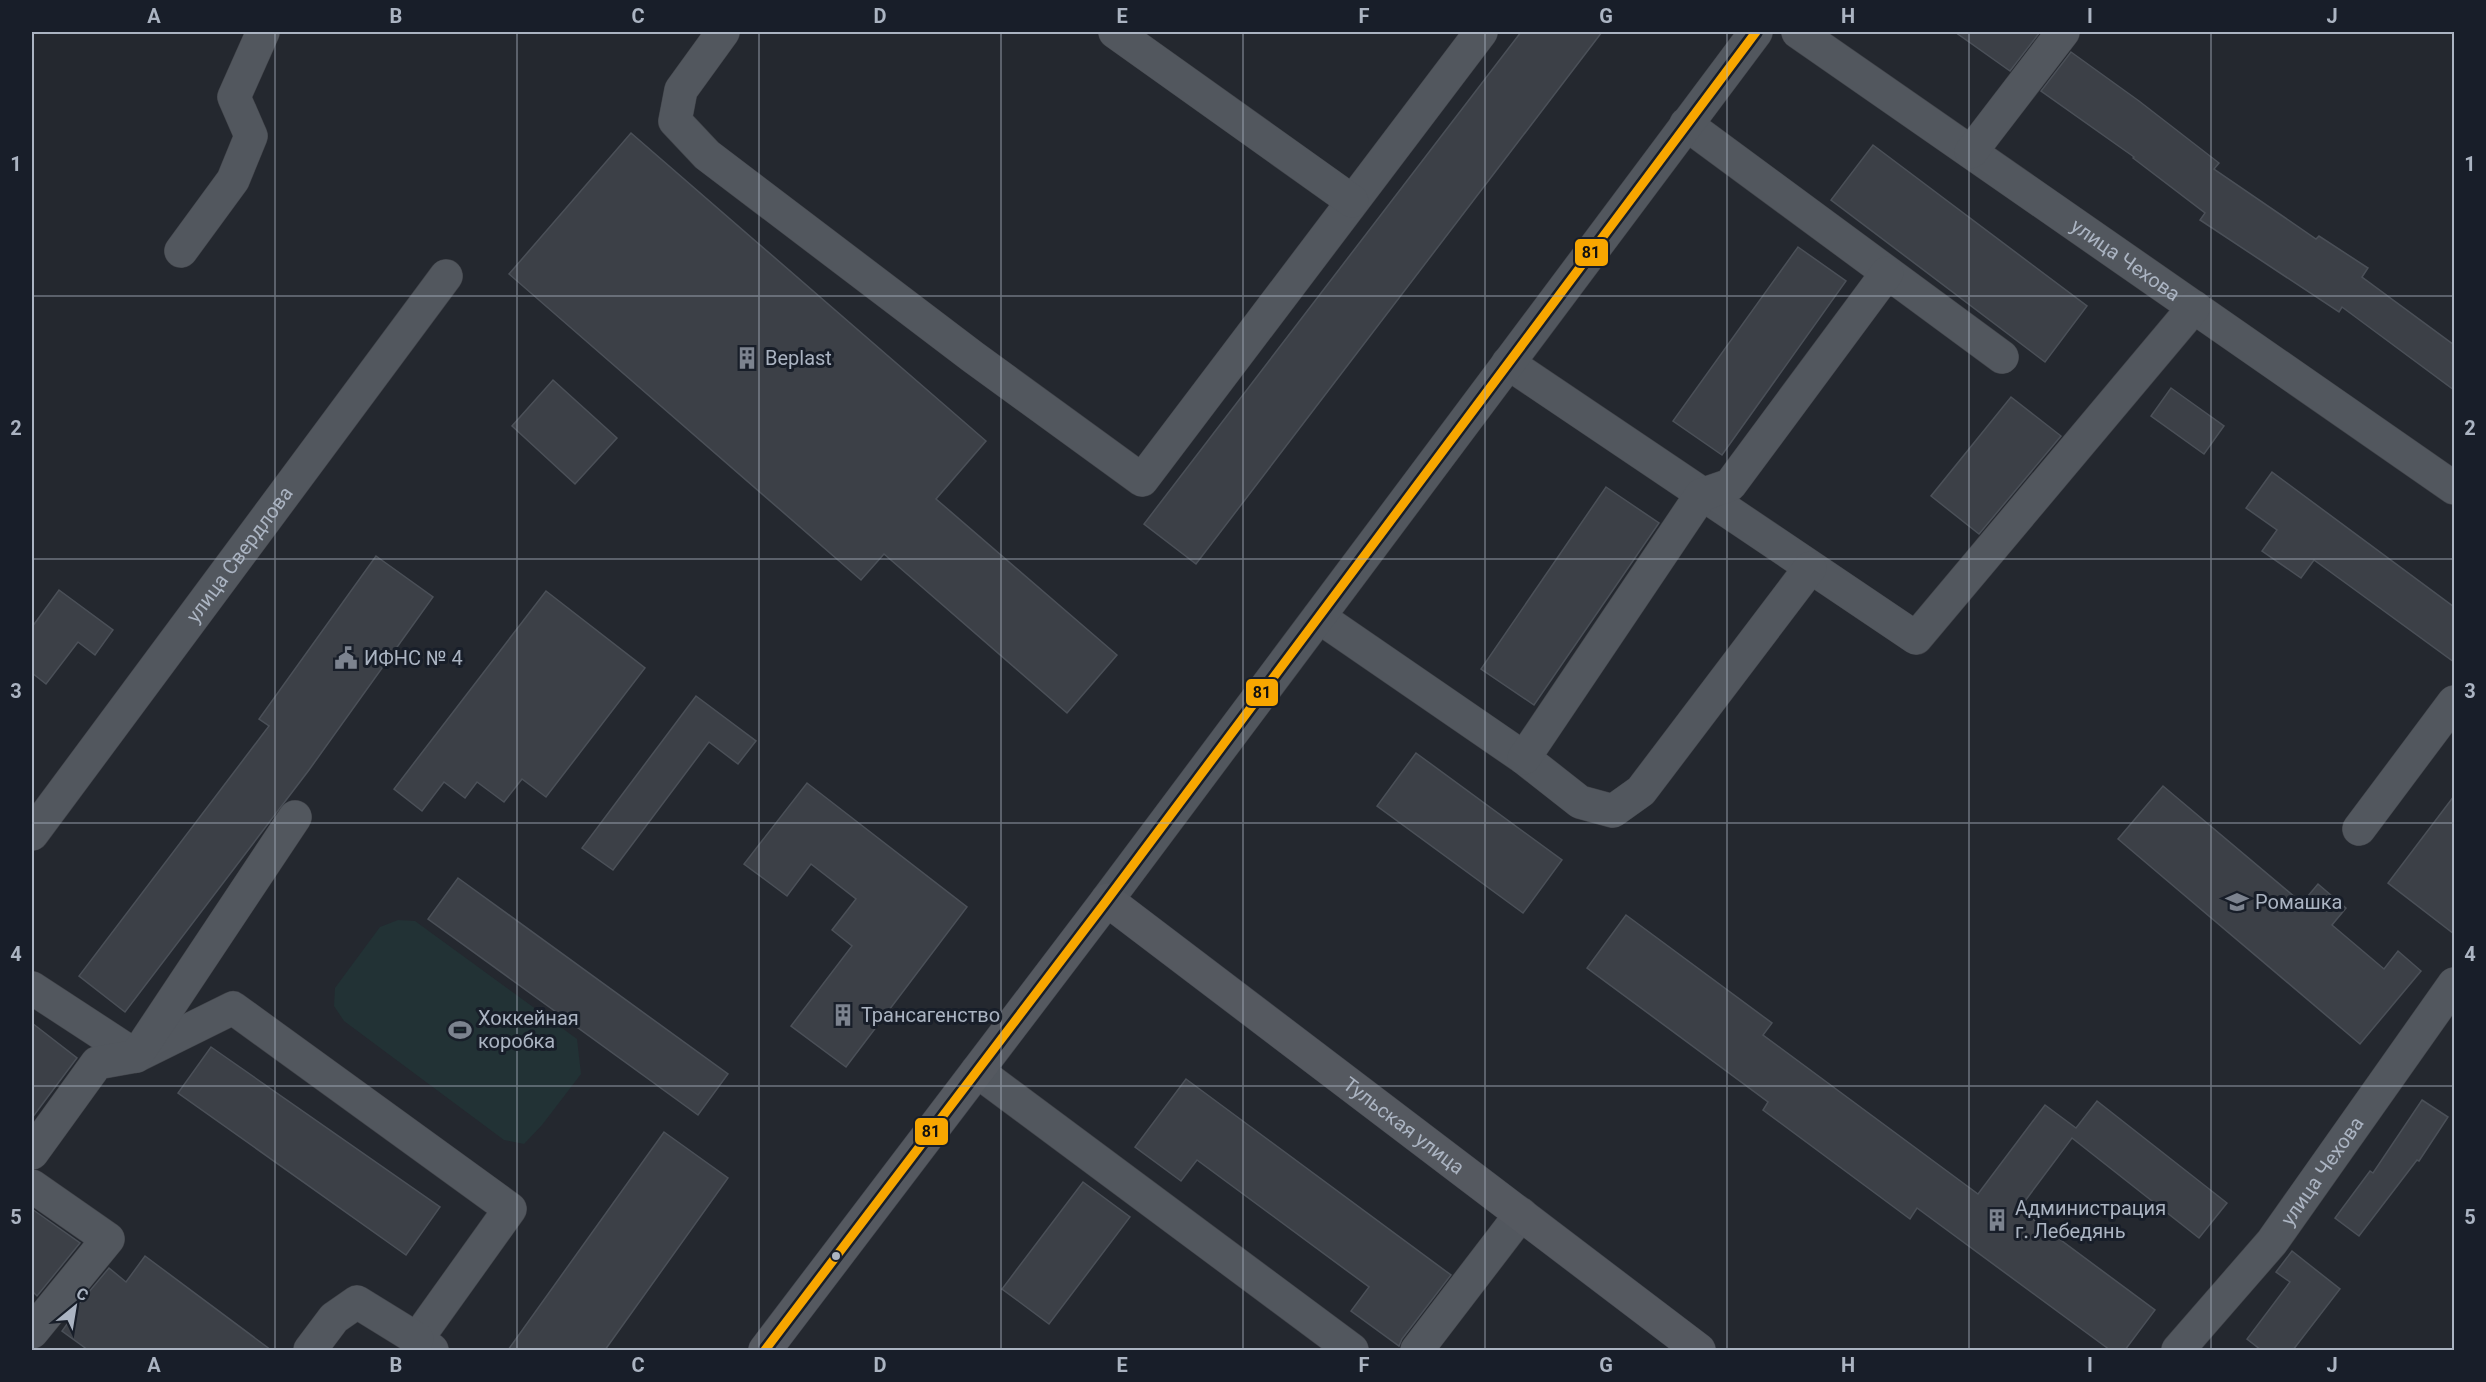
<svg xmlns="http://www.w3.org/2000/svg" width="2486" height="1382" font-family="Roboto,sans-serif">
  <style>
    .pitch { fill: #223235 }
    .building { fill: #3c4047; stroke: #4b5058; stroke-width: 1.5 }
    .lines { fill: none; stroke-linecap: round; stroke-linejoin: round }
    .minor-casing { stroke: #404349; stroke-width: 34 }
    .major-casing { stroke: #41454c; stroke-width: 34 }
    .minor { stroke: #52575e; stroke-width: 33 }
    .major { stroke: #555960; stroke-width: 33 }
    .bus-1-casing { stroke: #181e29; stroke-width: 14 }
    .bus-1 { stroke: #f7a600; stroke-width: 9 }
    .grid { fill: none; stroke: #abb4c2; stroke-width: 1.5; stroke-opacity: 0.55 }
    .bus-dot { fill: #abb4c2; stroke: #181e29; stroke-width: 2 }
    .labels { text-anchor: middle; stroke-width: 6; stroke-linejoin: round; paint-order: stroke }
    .street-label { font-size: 20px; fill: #abb4c2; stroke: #181e29 }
    .poi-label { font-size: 20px; fill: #abb4c2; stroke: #181e29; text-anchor: start }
    .line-badge { stroke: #181e29; stroke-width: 2 }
    .pale-badge-label { font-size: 16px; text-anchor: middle; font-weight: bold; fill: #111 }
    .neatline { fill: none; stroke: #abb4c2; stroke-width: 2 }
    .grid-label { font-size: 20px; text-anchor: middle; font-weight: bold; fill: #abb4c2 }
  </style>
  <rect width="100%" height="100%" fill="#24282f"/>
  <path class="pitch" d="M398,920L415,921L577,1039L581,1074L542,1125L524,1144L504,1140L344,1021L334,1006L335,988L380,927Z"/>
  <g class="building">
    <path d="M1521,32H1602L1196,564L1144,524Z"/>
    <path d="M1955,32H2040L2010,71Z"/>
    <path d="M2071,52L2139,101L2219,163L2214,169L2316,239L2319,236L2368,268L2362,277L2454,345V390L2342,307L2339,312L2200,220L2205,213L2133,158L2134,157L2041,91Z"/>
    <path d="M631,133L986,441L936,499L1117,655L1067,713L884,554L861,580L509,274Z"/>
    <path d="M1873,145L2087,306L2045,362L1831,200Z"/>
    <path d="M1798,247L1846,281L1722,455L1673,421Z"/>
    <path d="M553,380L617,438L575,484L512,426Z"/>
    <path d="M2171,388L2224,426L2204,454L2151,416Z"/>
    <path d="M2011,397L2061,436L1979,534L1931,496Z"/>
    <path d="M2272,472L2454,607V662L2314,560L2301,578L2262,551L2277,530L2246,508Z"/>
    <path d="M1606,487L1659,523L1534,705L1481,669Z"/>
    <path d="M376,556L433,597L309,770L125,1012L79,976L269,726L259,719Z"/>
    <path d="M59,590L113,630L95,655L78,642L46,684L32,673V627Z"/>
    <path d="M546,591L645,668L546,797L522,779L504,802L477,782L465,798L444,782L422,811L394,789Z"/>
    <path d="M696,696L756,741L738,764L709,742L613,870L582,848Z"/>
    <path d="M1416,753L1562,860L1523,913L1377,806Z"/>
    <path d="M807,783L967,907L846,1067L791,1026L852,946L832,930L856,899L811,864L787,896L744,864Z"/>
    <path d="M2163,786L2302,903L2318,884L2346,908L2332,925L2384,969L2398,951L2421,971L2360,1044L2118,839Z"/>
    <path d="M2454,796V934L2388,883Z"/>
    <path d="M458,878L728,1074L698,1115L428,919Z"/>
    <path d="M1626,915L1772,1023L1763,1035L1978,1194L2045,1105L2076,1128L2097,1101L2227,1203L2199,1238L2072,1138L2019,1209L2155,1310L2125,1350H2110L1917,1208L1910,1219L1763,1110L1768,1102L1587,968Z"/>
    <path d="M32,1023L77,1058L32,1118Z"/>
    <path d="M211,1047L440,1207L406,1255L178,1093Z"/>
    <path d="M1186,1079L1451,1275L1402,1339L1399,1346L1351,1311L1369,1287L1197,1160L1181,1181L1135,1147Z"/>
    <path d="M2422,1100L2448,1117L2419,1161L2417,1160L2359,1236L2335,1218L2370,1171L2373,1173Z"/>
    <path d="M664,1132L728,1178L605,1350H508Z"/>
    <path d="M1083,1182L1130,1217L1049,1324L1002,1289Z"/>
    <path d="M32,1209L80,1243L37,1296L32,1291Z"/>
    <path d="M2292,1251L2340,1289L2293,1350H2261L2247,1339L2290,1282L2276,1272Z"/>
    <path d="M145,1256L271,1350H88L62,1331L70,1320L67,1318L109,1268L126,1282Z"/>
  </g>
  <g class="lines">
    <g class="minor-casing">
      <g id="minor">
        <path d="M723,32L681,90L675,121L707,155L973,357L1142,480L1481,32"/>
        <path d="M1115,32L1352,201"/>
        <path id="s1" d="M1798,32L2454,488"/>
        <path d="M1686,124L2002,357"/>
        <path d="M1971,152L2063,32"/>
        <path d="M181,251L233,180L251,136L234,97L263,32"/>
        <path d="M1508,363L1916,638L2194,307"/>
        <path d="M1319,617L1524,758L1580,802L1613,811L1641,791L1810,568"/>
        <path d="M1524,758L1701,495L1730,485L1887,273"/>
        <path d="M2359,829L2454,702"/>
        <path id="s2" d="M32,834L446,276"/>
        <path d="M1107,900L1756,32"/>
        <path d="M32,988L136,1056L233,1008L510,1209L417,1339L432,1350"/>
        <path d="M977,1071L1352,1350"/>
        <path d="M32,1153L97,1063L136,1056L295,817"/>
        <path d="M32,1186L108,1239L32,1332"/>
        <path d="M310,1350L334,1318L357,1302L417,1339"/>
        <path d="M1417,1350L1521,1214"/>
        <path id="s3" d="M2178,1350L2272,1242L2454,984"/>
      </g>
    </g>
    <g class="major-casing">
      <g id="major">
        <path id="s4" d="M765,1350L1107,900L1699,1350"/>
      </g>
    </g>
    <use href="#minor" class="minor"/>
    <use href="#major" class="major"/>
    <g class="bus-1-casing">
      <path id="bus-1" d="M765,1350L1107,900L1756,32"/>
    </g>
    <use href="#bus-1" class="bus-1"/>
  </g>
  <path class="grid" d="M275,32V1350M517,32V1350M759,32V1350M1001,32V1350M1243,32V1350M1485,32V1350M1727,32V1350M1969,32V1350M2211,32V1350M32,296H2454M32,559H2454M32,823H2454M32,1086H2454"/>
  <defs>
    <g id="building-bare" transform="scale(1.8)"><path d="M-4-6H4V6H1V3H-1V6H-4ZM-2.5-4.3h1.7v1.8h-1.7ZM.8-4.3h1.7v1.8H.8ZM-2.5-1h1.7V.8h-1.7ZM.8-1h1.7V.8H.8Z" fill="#7c838f" stroke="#181e29" stroke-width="2.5" paint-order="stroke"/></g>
    <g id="civic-bare" transform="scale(1.8)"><path d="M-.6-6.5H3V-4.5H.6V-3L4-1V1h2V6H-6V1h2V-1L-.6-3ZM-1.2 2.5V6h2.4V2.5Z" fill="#7c838f" stroke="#181e29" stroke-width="2.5" paint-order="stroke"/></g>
    <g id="school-bare" transform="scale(1.8)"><path d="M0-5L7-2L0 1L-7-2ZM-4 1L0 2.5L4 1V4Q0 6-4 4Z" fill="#7c838f" stroke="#181e29" stroke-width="2.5" paint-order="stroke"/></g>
    <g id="stadium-bare" transform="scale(1.8)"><path d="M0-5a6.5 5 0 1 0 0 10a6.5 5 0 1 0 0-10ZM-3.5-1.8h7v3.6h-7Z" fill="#7c838f" stroke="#181e29" stroke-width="2.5" paint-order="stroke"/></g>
  </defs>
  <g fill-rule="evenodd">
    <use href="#building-bare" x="747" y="358"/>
    <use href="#civic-bare" x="346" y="658"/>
    <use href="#school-bare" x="2237" y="902"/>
    <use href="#building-bare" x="843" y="1015"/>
    <use href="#stadium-bare" x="460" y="1030"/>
    <use href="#building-bare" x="1997" y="1220"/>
  </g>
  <circle class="bus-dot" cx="836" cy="1256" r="5"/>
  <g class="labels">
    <g class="street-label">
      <text dy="7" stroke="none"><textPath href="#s1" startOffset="399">улица Чехова</textPath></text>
      <text dy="7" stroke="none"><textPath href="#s2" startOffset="348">улица Свердлова</textPath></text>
      <text dy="7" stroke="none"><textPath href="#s4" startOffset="938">Тульская улица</textPath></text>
      <text dy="7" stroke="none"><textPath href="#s3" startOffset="230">улица Чехова</textPath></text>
    </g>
    <g class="poi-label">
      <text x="765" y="365">Beplast</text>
      <text x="364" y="665">ИФНС № 4</text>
      <text x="2255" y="909">Ромашка</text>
      <text x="861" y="1022">Трансагенство</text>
      <text x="478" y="1025">Хоккейная<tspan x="478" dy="23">коробка</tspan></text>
      <text x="2015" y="1215">Администрация<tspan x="2015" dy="23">г. Лебедянь</tspan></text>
    </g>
  </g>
  <g class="line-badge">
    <rect x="1574" y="238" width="35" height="29" rx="6" fill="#f7a600"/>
    <rect x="1245" y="678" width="34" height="29" rx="6" fill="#f7a600"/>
    <rect x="914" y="1117" width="35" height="29" rx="6" fill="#f7a600"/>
  </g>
  <g class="pale-badge-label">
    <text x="1591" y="258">81</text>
    <text x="1262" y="698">81</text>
    <text x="931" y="1137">81</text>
  </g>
  <rect width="2486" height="1382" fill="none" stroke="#181e29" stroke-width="66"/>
  <g transform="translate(75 1307) rotate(30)" stroke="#181e29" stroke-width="4.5" paint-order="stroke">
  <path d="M0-4.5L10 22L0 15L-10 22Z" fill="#abb4c2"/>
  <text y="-9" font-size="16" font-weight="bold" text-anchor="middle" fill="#abb4c2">С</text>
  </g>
  <rect x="33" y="33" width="2420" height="1316" class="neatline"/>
  <g class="grid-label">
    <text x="154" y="23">A</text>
    <text x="396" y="23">B</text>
    <text x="638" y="23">C</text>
    <text x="880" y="23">D</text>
    <text x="1122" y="23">E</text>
    <text x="1364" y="23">F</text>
    <text x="1606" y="23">G</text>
    <text x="1848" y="23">H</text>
    <text x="2090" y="23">I</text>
    <text x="2332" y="23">J</text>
    <text x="16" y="171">1</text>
    <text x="2470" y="171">1</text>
    <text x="16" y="435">2</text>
    <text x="2470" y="435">2</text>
    <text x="16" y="698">3</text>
    <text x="2470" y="698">3</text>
    <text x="16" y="961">4</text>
    <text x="2470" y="961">4</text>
    <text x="16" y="1224">5</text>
    <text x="2470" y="1224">5</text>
    <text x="154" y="1372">A</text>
    <text x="396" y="1372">B</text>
    <text x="638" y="1372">C</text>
    <text x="880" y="1372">D</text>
    <text x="1122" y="1372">E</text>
    <text x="1364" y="1372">F</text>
    <text x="1606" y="1372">G</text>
    <text x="1848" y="1372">H</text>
    <text x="2090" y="1372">I</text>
    <text x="2332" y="1372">J</text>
  </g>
</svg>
